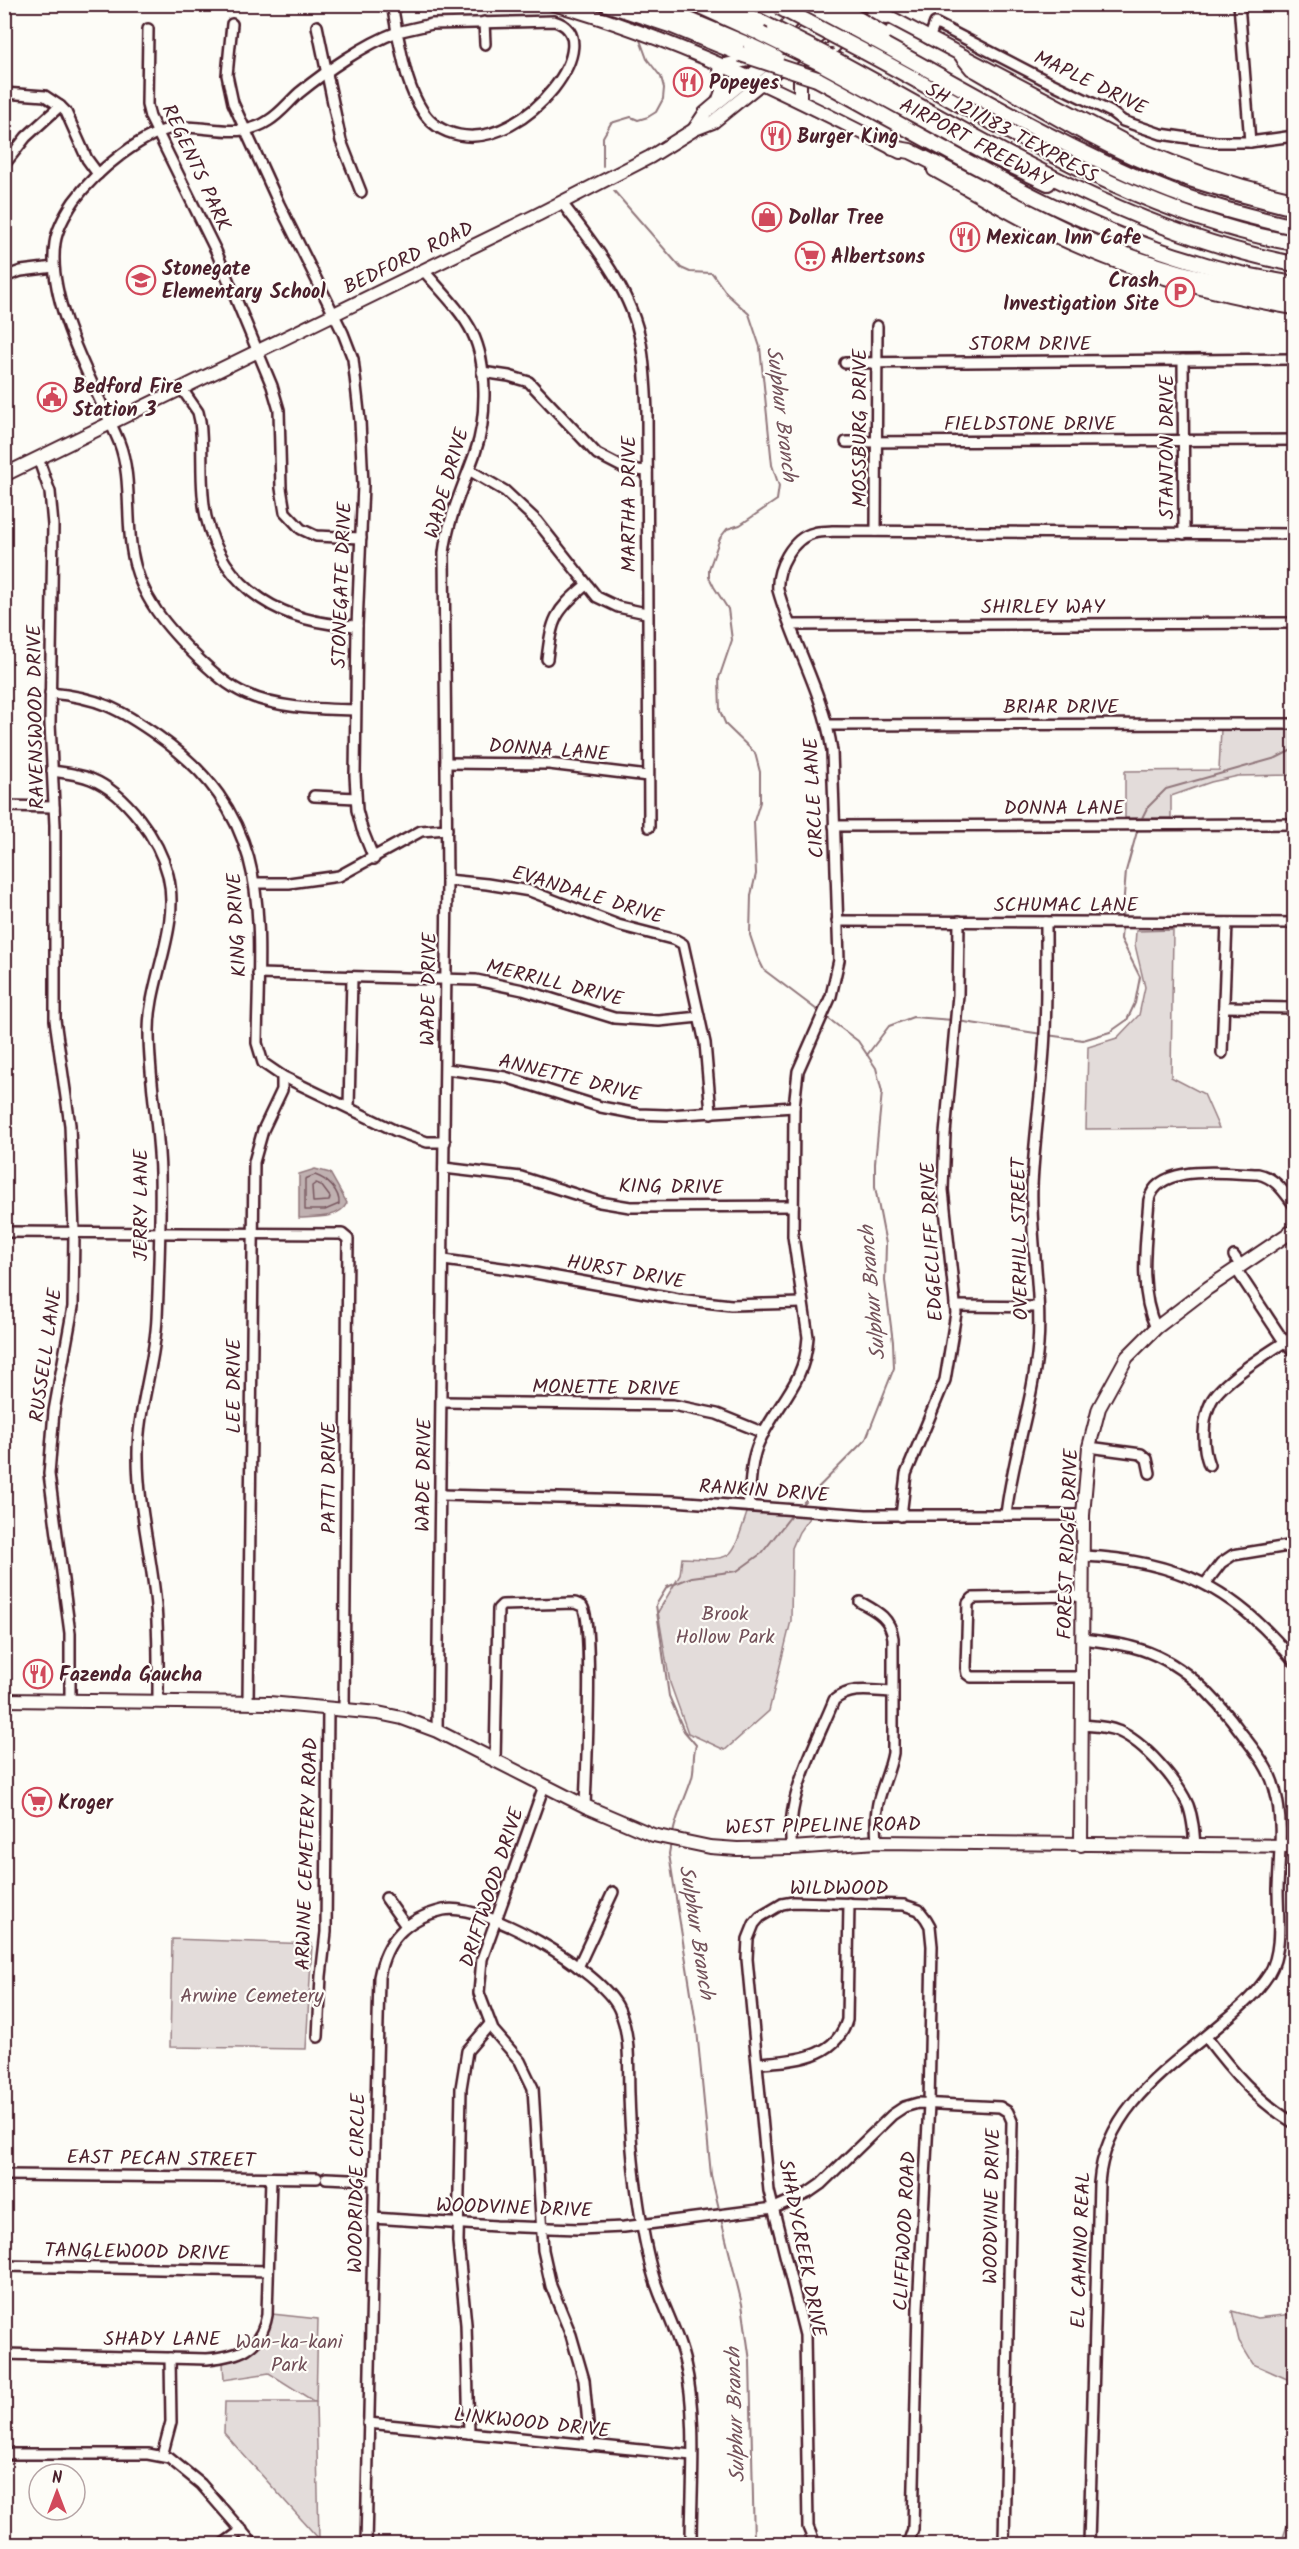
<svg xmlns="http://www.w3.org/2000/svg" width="1299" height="2549" font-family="Kalam,sans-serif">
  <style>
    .green { fill: #e3dcda; stroke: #967e82; stroke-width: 1.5 }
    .water { fill: #c0b1b1; stroke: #91777b; stroke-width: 1.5 }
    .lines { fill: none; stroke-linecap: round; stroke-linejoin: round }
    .shore { stroke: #795961; stroke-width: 1.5 }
    .stream { stroke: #91777b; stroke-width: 2 }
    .minor-casing { stroke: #4a1f2b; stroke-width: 14 }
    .major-casing { stroke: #4a1f2b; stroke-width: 16 }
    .highway-casing { stroke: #4a1f2b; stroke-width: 18 }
    .minor { stroke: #fdfcf7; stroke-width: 9 }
    .major { stroke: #fdfcf7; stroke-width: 12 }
    .highway { stroke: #fdfcf7; stroke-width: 14 }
    .highway-bridge-casing { stroke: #4a1f2b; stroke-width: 18; stroke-linecap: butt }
    .highway-bridge { stroke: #fdfcf7; stroke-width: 14 }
    .labels { text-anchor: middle; stroke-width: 4.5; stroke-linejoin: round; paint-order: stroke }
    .poi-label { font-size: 20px; font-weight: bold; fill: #4a1f2b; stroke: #fdfcf7; text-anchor: start }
    .street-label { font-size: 20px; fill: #4a1f2b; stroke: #fdfcf7 }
    .park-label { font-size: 20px; fill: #704e57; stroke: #fdfcf7 }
    .water-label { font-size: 21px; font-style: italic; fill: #73525a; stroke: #fdfcf7 }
  </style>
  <rect width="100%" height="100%" fill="#fdfcf7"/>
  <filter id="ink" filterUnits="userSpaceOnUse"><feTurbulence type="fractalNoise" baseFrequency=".0167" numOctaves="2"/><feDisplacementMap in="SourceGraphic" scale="12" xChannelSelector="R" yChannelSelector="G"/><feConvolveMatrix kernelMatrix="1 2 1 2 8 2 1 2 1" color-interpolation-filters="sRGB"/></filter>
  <g filter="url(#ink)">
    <g class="green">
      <path d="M1221,729H1294V775L1238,776L1211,782L1171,796V818H1125V771L1219,770Z"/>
      <path d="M1173,930L1171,1077L1204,1094L1219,1128L1086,1129L1088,1047L1117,1038L1139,1015L1145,987L1135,945L1136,931Z"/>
      <path d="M748,1510L811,1515L799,1532L792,1548L791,1621L769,1711L725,1750L688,1733L670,1683L658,1612L680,1575L682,1558C737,1560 730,1562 748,1510Z"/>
      <path d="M172,1939L312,1944L306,2049L170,2047Z"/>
      <path d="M1232,2311L1257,2318L1294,2314V2382L1253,2364L1239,2341Z"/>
      <path d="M272,2314L318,2319L316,2403L319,2539L224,2433L225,2402H315L269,2373L224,2380L223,2363C251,2357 266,2342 272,2314Z"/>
      <path d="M1294,2504V2544H1281Z"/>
    </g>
    <path class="water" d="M315,1169L330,1173L347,1203C339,1219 315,1217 299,1218V1174Z"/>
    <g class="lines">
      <g class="shore">
        <path d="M315,1175C327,1179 340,1191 339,1204L325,1210H305V1179Z"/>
        <path d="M316,1183L321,1185L330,1197L329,1201L313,1202L312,1186Z"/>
      </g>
      <g class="stream">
        <path d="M603,166V137L611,123L631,117L638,120L648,117L656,112L663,99L664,88L661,77L647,59L640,40"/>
        <path d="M614,191L681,268L690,272L712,273L727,294L749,314L760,347L772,465L779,486L777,500L740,525L727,529L720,538L709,569V577L714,587L728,609L732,640L719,678L720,711L726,725L755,753L760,772V802L754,821L756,874L751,895L750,935L757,956L764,970L821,1013"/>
        <path d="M1141,820L1147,808L1166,789L1276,758L1294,749"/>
        <path d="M1122,920L1126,871L1138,828"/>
        <path d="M958,1021L1042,1034"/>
        <path d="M1047,1035L1083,1040L1110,1032L1127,1020L1135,1003L1140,977L1121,939L1122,925"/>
        <path d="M867,1055L889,1026L913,1017L953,1020"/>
        <path d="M798,1508L866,1439L894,1368L893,1342L885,1281L886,1244L875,1187V1163L882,1092L876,1068L858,1041L825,1016"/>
        <path d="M673,1833C677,1814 686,1797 692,1778C695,1767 692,1757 696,1745L684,1731L669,1696L656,1605L667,1587L692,1577L737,1571L762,1553L794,1512"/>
        <path d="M671,1842L669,1854L697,2030L711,2175L720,2213"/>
        <path d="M721,2219L742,2304L750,2361L754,2544"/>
      </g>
      <g class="minor-casing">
        <g id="minor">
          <path d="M1239,4L1250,142"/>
          <path d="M554,21C611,36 527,149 459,135C444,132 430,124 422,110C407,87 403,59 397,32L432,24Z"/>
          <path d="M484,22L485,44"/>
          <path d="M232,24L227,75L233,103L279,204L343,333L353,359L360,421L363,485L357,626L355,775L357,810L362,829L374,859"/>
          <path d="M317,26L341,141L361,192"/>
          <path d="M148,29L147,105L150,117L216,251L272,386L279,410L281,488L285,512L301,529L316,536L361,538"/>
          <path d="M929,39L935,23L1043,79L1111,112L1123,121L1161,134L1216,142H1250L1294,136"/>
          <path d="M4,93L45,96L60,106L66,112L87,159L98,174"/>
          <path d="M4,165L26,137L60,106"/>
          <path d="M562,203C594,245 631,289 641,343C645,366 646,389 647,412L649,827"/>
          <path d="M424,271C440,290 461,310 472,332C488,364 487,420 475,453C463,487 448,518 444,553L447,880L437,1731"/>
          <path d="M4,277L21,271L54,267"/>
          <path d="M1183,360L1184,534"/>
          <path d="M845,363L1294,359"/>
          <path d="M482,372L509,376L529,382L597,454L626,469L647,471"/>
          <path d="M182,389L198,412L200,421C204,452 199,486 206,517C224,592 285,624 357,626"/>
          <path d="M846,442L1294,440"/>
          <path d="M38,458L50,492L53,525L50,723L55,825V1020L70,1125L74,1232L73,1307L54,1411L49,1474L70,1633V1700"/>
          <path d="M469,470L505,491L537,521L597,597L618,607L646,613"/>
          <path d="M876,531L877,326"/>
          <path d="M791,625L1294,623"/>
          <path d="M547,659C552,619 554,612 586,585"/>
          <path d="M50,693C97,697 120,709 158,736C275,819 259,916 257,1043L263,1063L282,1076L396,1131L427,1142H445"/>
          <path d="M355,710C319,709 280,709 246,694C228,686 215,674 200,660C168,629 139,597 132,551C126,516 132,475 119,442C96,387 46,304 55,243C57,229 66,213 74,201C94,173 146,129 180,127C209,126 241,139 268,121C280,114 289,102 299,93C326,71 365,44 397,32L392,4"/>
          <path d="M827,725L1294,724"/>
          <path d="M446,763L549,764L648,776"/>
          <path d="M52,771C66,773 79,774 91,779C126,793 159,839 168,875C181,929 148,980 149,1033C149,1079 159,1126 160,1173C161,1221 159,1270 157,1318C155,1365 137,1410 138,1457C138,1504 150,1549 155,1596C159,1631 158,1666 158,1701"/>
          <path d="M314,796L356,798"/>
          <path d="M4,806L54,807"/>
          <path d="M834,826L1294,824"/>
          <path d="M447,880L487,884L530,891L618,925L676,940L683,944L705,1043L711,1113"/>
          <path d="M255,883H289L339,876L421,831L447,829"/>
          <path d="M837,921L1294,923"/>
          <path d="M258,974L476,980L523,990L614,1018L659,1021L699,1017"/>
          <path d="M1224,1007L1294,1008"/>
          <path d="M1222,1053L1227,923"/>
          <path d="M446,1069L505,1077L601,1107L638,1114L667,1115L794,1107"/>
          <path d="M349,1107L352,978"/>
          <path d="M444,1168L521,1177L600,1202L630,1207L793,1206"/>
          <path d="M4,1232L342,1234L348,1239L344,1709"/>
          <path d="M1234,1256L1241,1266"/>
          <path d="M444,1260L524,1271L678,1299L731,1305L802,1303"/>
          <path d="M1236,1269L1281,1337L1294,1352"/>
          <path d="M955,1306L1038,1307"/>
          <path d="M1156,1328C1138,1290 1146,1241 1149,1200C1158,1162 1228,1174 1258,1174C1276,1178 1284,1192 1294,1205"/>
          <path d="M442,1402L673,1405L717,1414L764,1433"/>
          <path d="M1089,1447L1141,1454L1147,1459L1150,1473"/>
          <path d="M1209,1465C1202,1447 1202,1420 1211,1402C1221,1381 1274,1349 1294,1336"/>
          <path d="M441,1495L673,1501L866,1515H1083"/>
          <path d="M748,1506C751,1485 750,1461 759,1442C777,1403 805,1384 808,1337L793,1236L794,1107L798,1071L831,996L839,960L832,751C824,694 793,644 778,590C776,569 792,538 814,533C820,531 827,532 833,531L1294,534"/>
          <path d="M1006,1515C1012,1458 1033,1403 1038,1345C1042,1292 1030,1239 1032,1186C1034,1141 1041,1095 1044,1050C1047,1007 1046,965 1046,922"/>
          <path d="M901,1516L906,1474L945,1380L956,1313L943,1190L945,1134L958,995L959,921"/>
          <path d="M1083,1556C1176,1560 1235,1588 1294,1661"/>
          <path d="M1205,1584L1221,1563L1233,1555L1294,1545"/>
          <path d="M860,1602C876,1611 890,1617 893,1638V1753C890,1770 882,1786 878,1803C875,1816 876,1829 877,1842"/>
          <path d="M1082,1639C1099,1641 1116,1643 1132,1647C1180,1659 1215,1696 1243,1735C1256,1752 1270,1769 1275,1790C1284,1822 1279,1857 1278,1889C1278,1916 1283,1951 1269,1974C1256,1994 1240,2008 1222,2023C1169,2068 1105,2107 1099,2183L1089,2544"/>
          <path d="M1082,1677H971L967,1674L966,1668L968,1603L973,1598L1083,1596"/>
          <path d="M248,1702L254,1162L263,1130L282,1090V1076"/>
          <path d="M1082,1725C1094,1726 1107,1726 1118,1731C1144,1742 1177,1780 1188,1805C1193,1818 1194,1832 1195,1846"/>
          <path d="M495,1761L498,1609L502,1605L575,1603L582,1606C594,1617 586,1779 585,1806"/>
          <path d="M544,1786L482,1959L479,1993L493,2030L520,2061L533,2088L543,2250L551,2286L571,2335L584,2380L590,2446"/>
          <path d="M792,1848C784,1799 816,1745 834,1700C852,1686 870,1691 893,1692"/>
          <path d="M386,1898L406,1926"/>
          <path d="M578,1967L613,1892"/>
          <path d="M318,2037L321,1976L326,1932L328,1708"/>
          <path d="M1206,2037C1231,2070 1258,2102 1294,2123"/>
          <path d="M758,2063C792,2061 836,2059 847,2020L849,1903"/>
          <path d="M4,2175L317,2178"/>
          <path d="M326,2178L373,2180"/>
          <path d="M373,2218L496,2226L578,2229L624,2227L774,2208L808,2193L821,2184L892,2115L904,2107L918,2103L1000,2107L1008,2112L1012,2121L1004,2544"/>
          <path d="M4,2266L268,2271"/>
          <path d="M4,2354L207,2359C238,2356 261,2350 267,2315L271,2178"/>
          <path d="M368,2423L692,2455"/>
          <path d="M469,2433L466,2324L458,2242L461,2088L467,2051L490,2024"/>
          <path d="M4,2454H148L169,2458L201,2484L253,2544"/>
          <path d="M162,2456L171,2422L170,2358"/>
          <path d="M223,2544L242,2530"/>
          <path d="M366,2544L379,1977C386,1940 405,1919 443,1910C483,1901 602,1971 619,2009C631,2035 628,2066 629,2094C630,2127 632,2160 637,2193C641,2222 646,2251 654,2278C663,2307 679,2334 685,2363C698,2417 691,2488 691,2544"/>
          <path d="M815,2544L808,2527L805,2335L769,2191L747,1959L748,1939L754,1924L760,1917L782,1904L793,1902L904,1905L919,1910L926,1919L930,1926L932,1946L929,2104L918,2308L913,2529L908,2544"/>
        </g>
      </g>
      <g class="major-casing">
        <g id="major">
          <path d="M553,4C673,37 790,95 900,152"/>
          <path d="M865,4L1138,148C1189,170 1240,187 1294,199"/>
          <path d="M720,66L748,60L811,4"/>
          <path d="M800,101V79L859,22L872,17L887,18"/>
          <path d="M718,102L722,91L719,66"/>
          <path d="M695,128L705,113L718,102L834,9"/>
          <path d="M934,170C983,197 1032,227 1084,249C1151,277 1222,296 1294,308"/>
          <path d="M4,475L539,214L650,157L695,129L713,122L859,4"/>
          <path d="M4,1700L269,1703L378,1713L402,1718L437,1731L585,1806L653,1835L710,1847L737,1849L792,1848L877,1842L1294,1846"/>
          <path d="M1081,1845L1083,1515L1089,1447L1099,1408L1127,1357L1156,1328L1208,1288L1294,1230"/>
        </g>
      </g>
      <g class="highway-casing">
        <g id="highway">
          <path d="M607,4L670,25L741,54"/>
          <path d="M651,4L751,46"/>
          <path d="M695,4L761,34"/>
          <path d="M724,4L775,29"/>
          <path d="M875,40C967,90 1058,145 1155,185C1200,204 1247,216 1294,227"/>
          <path d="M863,51C998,123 1142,217 1294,243"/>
          <path d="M830,57C979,137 1127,232 1294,264"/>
          <path d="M963,57L972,68C1038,106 1103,148 1175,174C1214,188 1254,198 1294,208"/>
          <path d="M822,64L991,156L1048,183"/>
          <path d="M817,79C938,144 1061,222 1193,261C1226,272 1260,278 1294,284"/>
          <path d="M893,148L910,151C964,177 1016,207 1070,232C1141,264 1217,286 1294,295"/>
        </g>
      </g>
      <use href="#minor" class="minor"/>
      <use href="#major" class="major"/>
      <use href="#highway" class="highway"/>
      <g class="highway-bridge-casing">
        <g id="highway-bridge">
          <path d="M808,4L875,40"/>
          <path d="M833,4L883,34"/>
          <path d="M779,7L863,51"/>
          <path d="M775,29L830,57"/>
          <path d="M761,34L822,64"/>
          <path d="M751,46L776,58"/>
          <path d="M741,54L817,79"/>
        </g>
      </g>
      <use href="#highway-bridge" class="highway-bridge"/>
    </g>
  </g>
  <defs>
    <g id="restaurant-ring" transform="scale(1.5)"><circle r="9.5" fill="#fdfcf7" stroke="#d1495b" stroke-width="1.5"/><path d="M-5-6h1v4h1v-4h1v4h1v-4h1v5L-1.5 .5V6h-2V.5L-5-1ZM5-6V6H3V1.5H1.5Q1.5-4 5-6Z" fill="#d1495b"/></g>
    <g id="shop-ring" transform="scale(1.5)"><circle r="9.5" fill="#fdfcf7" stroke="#d1495b" stroke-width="1.5"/><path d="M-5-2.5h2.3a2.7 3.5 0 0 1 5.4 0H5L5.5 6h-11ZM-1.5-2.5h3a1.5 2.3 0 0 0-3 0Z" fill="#d1495b"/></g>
    <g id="supermarket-ring" transform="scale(1.5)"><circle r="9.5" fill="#fdfcf7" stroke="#d1495b" stroke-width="1.5"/><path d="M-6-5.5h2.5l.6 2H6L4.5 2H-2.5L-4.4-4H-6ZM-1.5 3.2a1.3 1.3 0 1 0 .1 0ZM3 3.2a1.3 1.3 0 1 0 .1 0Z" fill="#d1495b"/></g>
    <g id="school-ring" transform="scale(1.5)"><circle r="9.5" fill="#fdfcf7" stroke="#d1495b" stroke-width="1.5"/><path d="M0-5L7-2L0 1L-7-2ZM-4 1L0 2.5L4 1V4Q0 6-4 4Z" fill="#d1495b"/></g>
    <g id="parking-ring" transform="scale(1.5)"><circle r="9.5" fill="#fdfcf7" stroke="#d1495b" stroke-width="1.5"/><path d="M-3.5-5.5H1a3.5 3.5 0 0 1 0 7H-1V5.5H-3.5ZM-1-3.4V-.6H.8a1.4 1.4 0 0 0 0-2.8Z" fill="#d1495b"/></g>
    <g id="civic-ring" transform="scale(1.5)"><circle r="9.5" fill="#fdfcf7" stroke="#d1495b" stroke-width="1.5"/><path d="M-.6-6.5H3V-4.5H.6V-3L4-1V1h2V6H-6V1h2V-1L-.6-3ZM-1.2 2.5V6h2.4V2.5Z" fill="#d1495b"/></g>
  </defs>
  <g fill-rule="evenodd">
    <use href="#restaurant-ring" x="688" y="82"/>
    <use href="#restaurant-ring" x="776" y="136"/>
    <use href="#shop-ring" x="767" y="217"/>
    <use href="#restaurant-ring" x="965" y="237"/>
    <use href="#supermarket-ring" x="810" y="256"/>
    <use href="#school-ring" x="141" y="280"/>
    <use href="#parking-ring" x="1180" y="292"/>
    <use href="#civic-ring" x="52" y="397"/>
    <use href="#restaurant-ring" x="38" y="1674"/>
    <use href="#supermarket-ring" x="37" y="1802"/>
  </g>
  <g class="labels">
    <g class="poi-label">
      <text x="709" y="89">Popeyes</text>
      <text x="797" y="143">Burger King</text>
      <text x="788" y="224">Dollar Tree</text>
      <text x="986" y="244">Mexican Inn Cafe</text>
      <text x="831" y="263">Albertsons</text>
      <text x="162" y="275">Stonegate<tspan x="162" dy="23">Elementary School</tspan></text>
      <text x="1159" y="287" text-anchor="end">Crash<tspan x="1159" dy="23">Investigation Site</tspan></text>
      <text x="73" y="393">Bedford Fire<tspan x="73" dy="23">Station 3</tspan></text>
      <text x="59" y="1681">Fazenda Gaucha</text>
      <text x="58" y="1809">Kroger</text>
    </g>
    <g class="street-label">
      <text transform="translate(1091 82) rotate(26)" y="7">MAPLE DRIVE</text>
      <text transform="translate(1012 132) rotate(28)" y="7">SH 121/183 TEXPRESS</text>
      <text transform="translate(976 142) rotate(28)" y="7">AIRPORT FREEWAY</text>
      <text transform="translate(197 167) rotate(65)" y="7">REGENTS PARK</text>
      <text transform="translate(408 257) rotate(-26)" y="7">BEDFORD ROAD</text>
      <text x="1030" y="350">STORM DRIVE</text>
      <text x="1030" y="430">FIELDSTONE DRIVE</text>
      <text transform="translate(859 428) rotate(-90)" y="7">MOSSBURG DRIVE</text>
      <text transform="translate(1166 447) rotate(-90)" y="7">STANTON DRIVE</text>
      <text transform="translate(446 483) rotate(-74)" y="7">WADE DRIVE</text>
      <text transform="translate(628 504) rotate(-90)" y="7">MARTHA DRIVE</text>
      <text transform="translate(341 585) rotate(-88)" y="7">STONEGATE DRIVE</text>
      <text x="1043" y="613">SHIRLEY WAY</text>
      <text x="1061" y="713">BRIAR DRIVE</text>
      <text transform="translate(35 717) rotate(-91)" y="7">RAVENSWOOD DRIVE</text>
      <text transform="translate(549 749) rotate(4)" y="7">DONNA LANE</text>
      <text transform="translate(813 798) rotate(-93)" y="7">CIRCLE LANE</text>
      <text x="1064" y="814">DONNA LANE</text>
      <text transform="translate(588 894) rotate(17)" y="7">EVANDALE DRIVE</text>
      <text x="1066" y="911">SCHUMAC LANE</text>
      <text transform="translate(236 925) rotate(-93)" y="7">KING DRIVE</text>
      <text transform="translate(555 982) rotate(14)" y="7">MERRILL DRIVE</text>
      <text transform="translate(428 989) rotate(-89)" y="7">WADE DRIVE</text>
      <text transform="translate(570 1077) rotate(14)" y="7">ANNETTE DRIVE</text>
      <text transform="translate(671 1186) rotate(1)" y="7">KING DRIVE</text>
      <text transform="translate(140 1205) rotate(-90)" y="7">JERRY LANE</text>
      <text transform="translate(1019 1239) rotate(-91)" y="7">OVERHILL STREET</text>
      <text transform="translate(931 1242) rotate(-93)" y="7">EDGECLIFF DRIVE</text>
      <text transform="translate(626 1271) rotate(10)" y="7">HURST DRIVE</text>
      <text transform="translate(45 1355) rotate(-82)" y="7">RUSSELL LANE</text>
      <text transform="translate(233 1386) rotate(-90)" y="7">LEE DRIVE</text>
      <text transform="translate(606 1387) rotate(1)" y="7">MONETTE DRIVE</text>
      <text transform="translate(423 1475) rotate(-89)" y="7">WADE DRIVE</text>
      <text transform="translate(328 1478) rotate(-90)" y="7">PATTI DRIVE</text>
      <text transform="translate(764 1490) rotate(4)" y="7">RANKIN DRIVE</text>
      <text transform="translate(1067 1544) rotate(-88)" y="7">FOREST RIDGE DRIVE</text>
      <text transform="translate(823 1825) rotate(-1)" y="7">WEST PIPELINE ROAD</text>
      <text transform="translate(306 1854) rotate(-88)" y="7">ARWINE CEMETERY ROAD</text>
      <text transform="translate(491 1887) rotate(-72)" y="7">DRIFTWOOD DRIVE</text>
      <text x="839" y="1894">WILDWOOD</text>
      <text transform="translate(161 2158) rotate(1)" y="7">EAST PECAN STREET</text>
      <text transform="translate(356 2183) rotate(-89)" y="7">WOODRIDGE CIRCLE</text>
      <text transform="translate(991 2206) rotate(-89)" y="7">WOODVINE DRIVE</text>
      <text transform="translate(514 2207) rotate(2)" y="7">WOODVINE DRIVE</text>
      <text transform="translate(904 2231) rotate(-87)" y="7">CLIFFWOOD ROAD</text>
      <text transform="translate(803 2248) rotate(79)" y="7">SHADYCREEK DRIVE</text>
      <text transform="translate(1080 2250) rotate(-88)" y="7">EL CAMINO REAL</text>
      <text transform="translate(137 2251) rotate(1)" y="7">TANGLEWOOD DRIVE</text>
      <text x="162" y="2345">SHADY LANE</text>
      <text transform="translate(532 2422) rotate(6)" y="7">LINKWOOD DRIVE</text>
    </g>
    <g class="park-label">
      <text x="725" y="1620">Brook<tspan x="725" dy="23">Hollow Park</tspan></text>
      <text x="252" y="2002">Arwine Cemetery</text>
      <text x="289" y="2348">Wan-ka-kani<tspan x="289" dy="23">Park</tspan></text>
    </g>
    <g class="water-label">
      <text transform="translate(782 414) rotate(83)" y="7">Sulphur Branch</text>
      <text transform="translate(872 1293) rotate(-95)" y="7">Sulphur Branch</text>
      <text transform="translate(697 1932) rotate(81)" y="7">Sulphur Branch</text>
      <text transform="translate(735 2415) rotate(-92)" y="7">Sulphur Branch</text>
    </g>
  </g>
  <rect width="1299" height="2549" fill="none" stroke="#fdfcf7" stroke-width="24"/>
  <rect x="12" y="12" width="1275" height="2525" fill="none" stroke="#4a1f2b" stroke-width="2" filter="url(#ink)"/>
  <g transform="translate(57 2492)"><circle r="28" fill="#fdfcf7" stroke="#b5a4a5" stroke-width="1.5"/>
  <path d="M0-4.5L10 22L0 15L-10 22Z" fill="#d1495b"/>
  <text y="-9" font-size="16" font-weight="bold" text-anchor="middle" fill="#4a1f2b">N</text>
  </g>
</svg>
